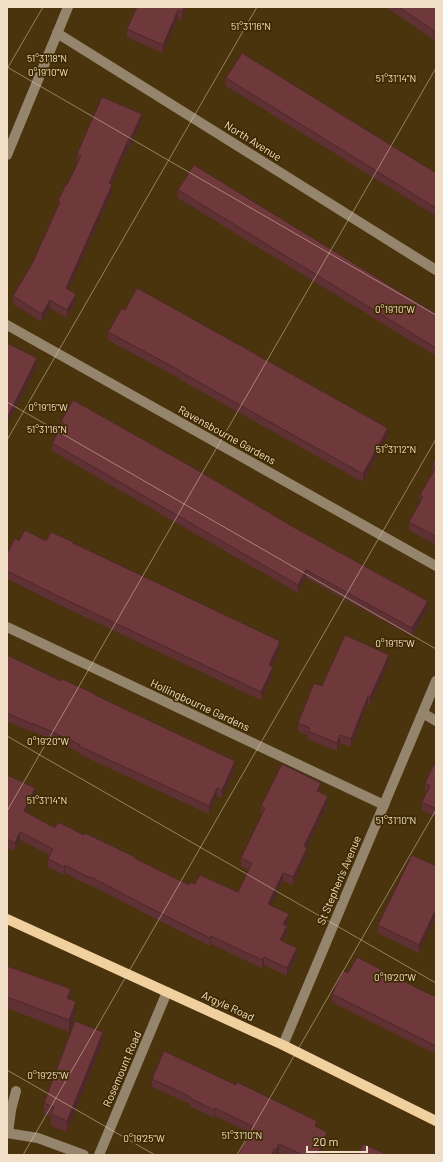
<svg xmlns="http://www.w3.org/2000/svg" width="443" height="1162" font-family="Barlow,sans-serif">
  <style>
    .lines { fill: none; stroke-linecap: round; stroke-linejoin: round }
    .minor { stroke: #95856d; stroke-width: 10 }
    .major { stroke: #f1d09f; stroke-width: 10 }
    .wall { fill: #5f3134 }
    .shaded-wall { fill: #4e282a }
    .building { fill: #6f393c; stroke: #4e282a }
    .ticks { fill: none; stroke: #f1e0c7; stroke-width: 1; stroke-opacity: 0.45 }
    .labels { text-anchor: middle; stroke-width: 3.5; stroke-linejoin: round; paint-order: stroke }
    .street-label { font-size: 11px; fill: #f1e0c7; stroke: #3f2a02 }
    .ticks-label { font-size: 10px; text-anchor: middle; fill: #f1e0c7; stroke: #3f2a02; stroke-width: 3.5; stroke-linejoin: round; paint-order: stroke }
  </style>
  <rect width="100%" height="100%" fill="#4a340e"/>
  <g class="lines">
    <g class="minor">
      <path d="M57,33L436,270"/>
      <path d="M7,155L68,7"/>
      <path d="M7,325L436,566"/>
      <path d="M7,627L384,805"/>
      <path d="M423,713L436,721"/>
      <path d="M283,1045L436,681"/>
      <path d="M7,1133L38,1138L84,1155"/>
      <path d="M8,1133L11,1110L16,1091"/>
      <path d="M99,1155L167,992"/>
    </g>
    <path class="major" d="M7,919L283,1045L436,1121"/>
  </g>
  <g class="wall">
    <path d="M187,7L182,20L178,18L163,53L127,37V29Z"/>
    <path d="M386,7H436V41Z"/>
    <path d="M226,78L436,173V216L226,86Z"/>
    <path d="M142,122L130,147L129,146L112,185V193L69,289L76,302L67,318L50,308L42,322L13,304V296L33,262L58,205V201L67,185L78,162H77V154Z"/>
    <path d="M178,190L436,314V356L178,198Z"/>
    <path d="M108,332L388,436L363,482L179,379V378L108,340Z"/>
    <path d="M61,421L428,609L412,636L306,578L298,593L52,451V443L61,428Z"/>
    <path d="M436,459V542L435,544L409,530V522L420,502V495L433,473L432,465Z"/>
    <path d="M19,541H46L73,544L280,649L272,666L273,675L261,700L58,604L7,579V554Z"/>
    <path d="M7,655L61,681L95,695L235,769L222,798L217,796L209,814L79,754V752L57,742L32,731V732L7,721Z"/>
    <path d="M389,663L370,705L368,704L351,747L340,743L337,751L308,739V735L298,731V723L322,686Z"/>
    <path d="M436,761V817L422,810V802L427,792L425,791V783Z"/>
    <path d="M7,775L35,796L27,813L55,828L84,835L135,858L189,885L195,884L238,892L249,870L241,866V858L262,814H261V806L321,791L320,792L328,804L307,848V856L293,885L283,881L271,905L289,922L287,926V934L283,941L297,956L287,976L264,965L262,968L211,944L210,946L152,917L91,885L90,886L65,873L64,875L48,867V859L50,855L20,840L15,851L7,847Z"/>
    <path d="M436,866L419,953L378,933V925Z"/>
    <path d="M7,966L71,1000L76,1013L69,1032L7,1008Z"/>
    <path d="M348,973L415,987L436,997V1054L332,1002V994Z"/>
    <path d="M103,1043L67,1132L51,1126V1117L44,1114V1103Z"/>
    <path d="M152,1079L317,1127L327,1140L320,1155H285L279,1152L278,1155H239L249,1132L215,1116L214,1118L190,1106V1104L152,1087Z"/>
  </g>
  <g class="shaded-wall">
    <path d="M184,7H187L182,20V12Z"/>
    <path d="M178,10V18L163,53V45Z"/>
    <path d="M142,114V122L130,147V139Z"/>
    <path d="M129,138V146L112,185V193L66,296V288Z"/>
    <path d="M76,294V302L67,318V310Z"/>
    <path d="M50,300V308L42,322V314Z"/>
    <path d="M37,358V366L7,426V418Z"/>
    <path d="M388,428V436L363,482V474Z"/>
    <path d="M436,534V542L435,544V536Z"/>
    <path d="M306,570V578L298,593V585Z"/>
    <path d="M428,601V609L412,636V628Z"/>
    <path d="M280,641V649L269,673V665Z"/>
    <path d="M389,655V663L370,705V697Z"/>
    <path d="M273,667V675L261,700V692Z"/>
    <path d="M368,696V704L351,747V739Z"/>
    <path d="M340,735V743L337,751V743Z"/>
    <path d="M235,761V769L222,798V790Z"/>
    <path d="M321,783V791L317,799V791Z"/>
    <path d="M35,788V796L24,819V811Z"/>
    <path d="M217,788V796L209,814V806Z"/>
    <path d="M328,796V804L307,848V856L293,885V877L304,846Z"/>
    <path d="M20,832V840L15,851V843Z"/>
    <path d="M65,865V873L64,875V867Z"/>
    <path d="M283,873V881L268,912V904Z"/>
    <path d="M436,909V918L419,953V945Z"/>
    <path d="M289,914V922L283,932V924Z"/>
    <path d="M287,926V934L280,948V940Z"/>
    <path d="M211,936V944L210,946V938Z"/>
    <path d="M297,948V956L287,976V968Z"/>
    <path d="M264,957V965L262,968V960Z"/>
    <path d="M71,989V1001L67,998Z"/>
    <path d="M76,1002V1013L69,1032V1020Z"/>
    <path d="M103,1032V1043L67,1132V1121Z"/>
    <path d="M215,1108V1116L214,1118V1110Z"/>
    <path d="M317,1121V1129L315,1126Z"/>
    <path d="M327,1132V1140L320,1155H317Z"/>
    <path d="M279,1144V1152L278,1155H276V1150Z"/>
    <path d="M274,1149V1155H272Z"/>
  </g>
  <g class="building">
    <path d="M137,7H184L182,12L178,10L163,45L127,29Z"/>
    <path d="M399,7H436V32Z"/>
    <path d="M242,53L436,173V208L226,78Z"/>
    <path d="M102,97L142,114L130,139L129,138L109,183L112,185L66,288L76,294L67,310L50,300L42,314L13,296L33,262L60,202L58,201L66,184L67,185L81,156L77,154Z"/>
    <path d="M194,165L436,314V348L178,190Z"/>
    <path d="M137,288L388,428L363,474L179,371V370L108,332L122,308L125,310Z"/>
    <path d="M7,343L37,358L7,418Z"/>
    <path d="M73,400L199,471L295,528L428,601L412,628L306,570L298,585L52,443L64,423L61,421Z"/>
    <path d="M436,459V534L435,536L409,522L423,497L420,495L436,467L432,465Z"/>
    <path d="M25,530L46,541L51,532L73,542V543L280,641L269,665L273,667L261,692L58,596L7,571V554L15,538L19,541Z"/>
    <path d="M345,635L389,655L370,697L368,696L351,739L340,735L337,743L308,731L310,728L298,723L314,683L322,686Z"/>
    <path d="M7,655L61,681L62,679L95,694V695L235,761L222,790L217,788L209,806L79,746L80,745L57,734L32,723V724L7,713Z"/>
    <path d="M436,761V809L422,802L430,786L425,783Z"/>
    <path d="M282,764L321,783L317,791L328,796L304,846L307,848L293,877L283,873L268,904L289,914L283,924L287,926L280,940L297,948L287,968L264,957L262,960L211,936L210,938L152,909L91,877L90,878L65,865L64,867L48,859L53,849L20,832L15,843L7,839V775L35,788L24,811L55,828L58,822L84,835L85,833L135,857L134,858L189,885L190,882L195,884L200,875L238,892L252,863L241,858L265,808L261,806Z"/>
    <path d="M412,855L436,866L435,869L436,870V909L419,945L378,925Z"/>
    <path d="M357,957L415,987L436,997V1046L332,994L343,971L348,973Z"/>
    <path d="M7,966L71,989L67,998L76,1002L69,1020L7,997Z"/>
    <path d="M75,1021L103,1032L67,1121L51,1114L54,1107L44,1103Z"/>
    <path d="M164,1051L236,1085L237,1082L317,1121L315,1126L327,1132L317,1155H303L279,1144L276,1150L274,1149L272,1155H241L239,1154L252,1126L215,1108L214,1110L190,1098L191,1097L152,1079Z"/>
    <path d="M363,1144L388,1155H358Z"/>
  </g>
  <path class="ticks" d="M7,67L436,315M7,69L43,7M7,402L436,649M7,440L257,7M7,736L436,983M7,811L436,68M7,1070L155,1155M23,1155L436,439M237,1155L436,810"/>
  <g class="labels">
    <g class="street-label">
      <text transform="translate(253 141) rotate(32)" y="4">North Avenue</text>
      <text transform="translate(227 435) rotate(29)" y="4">Ravensbourne Gardens</text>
      <text transform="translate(200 705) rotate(25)" y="4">Hollingbourne Gardens</text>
      <text transform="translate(339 880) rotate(-67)" y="4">St Stephen's Avenue</text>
      <text transform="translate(228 1006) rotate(25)" y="4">Argyle Road</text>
      <text transform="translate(122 1069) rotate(-67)" y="4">Rosemount Road</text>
    </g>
  </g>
  <g class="ticks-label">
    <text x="251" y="30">51°31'16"N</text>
    <text x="47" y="62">51°31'18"N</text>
    <text x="48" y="76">0°19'10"W</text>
    <text x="396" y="82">51°31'14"N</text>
    <text x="395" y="313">0°19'10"W</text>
    <text x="48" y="411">0°19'15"W</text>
    <text x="47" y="433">51°31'16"N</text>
    <text x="396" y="453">51°31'12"N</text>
    <text x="395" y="647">0°19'15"W</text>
    <text x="48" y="745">0°19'20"W</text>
    <text x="47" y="804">51°31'14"N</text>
    <text x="396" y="824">51°31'10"N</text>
    <text x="395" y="981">0°19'20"W</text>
    <text x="48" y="1079">0°19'25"W</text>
    <text x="242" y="1139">51°31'10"N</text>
    <text x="144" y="1142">0°19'25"W</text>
  </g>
  <rect width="443" height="1162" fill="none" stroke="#f1e0c7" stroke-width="16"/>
  <path d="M307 1146v6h60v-6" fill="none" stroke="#f1e0c7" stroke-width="2"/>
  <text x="313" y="1146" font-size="12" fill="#f1e0c7" stroke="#3f2a02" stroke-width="3" paint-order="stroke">20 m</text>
</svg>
